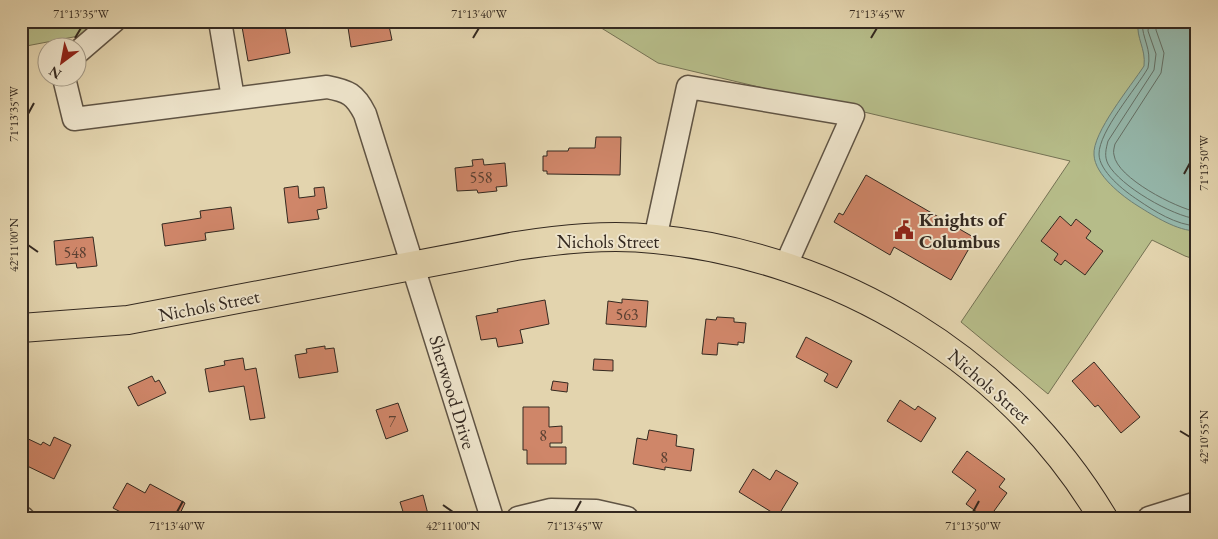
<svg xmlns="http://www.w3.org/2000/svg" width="1218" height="539" font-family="'EB Garamond',serif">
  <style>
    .green { fill: #b6bc89; stroke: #757254 }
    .water { fill: #95b8ac; stroke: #6e7f74 }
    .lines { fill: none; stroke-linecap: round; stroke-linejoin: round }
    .shore { stroke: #647066; stroke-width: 1 }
    .building { fill: #cf8669; stroke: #342920 }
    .minor-casing { stroke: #605444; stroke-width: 25 }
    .major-casing { stroke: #342920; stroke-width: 30 }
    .minor { stroke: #ede3ca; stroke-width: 22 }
    .major { stroke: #e3d4ae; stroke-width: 28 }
    .ticks { fill: none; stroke: #342920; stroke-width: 2 }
    .labels { text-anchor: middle; stroke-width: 4; stroke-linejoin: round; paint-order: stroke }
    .number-label { font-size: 16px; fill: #5b4032 }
    .poi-label { font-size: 19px; font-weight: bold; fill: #342920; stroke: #ede3ca; text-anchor: start }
    .street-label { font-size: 19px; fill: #342920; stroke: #ede3ca }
    .neatline { fill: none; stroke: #342920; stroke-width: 2 }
    .ticks-label { font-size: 12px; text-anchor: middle; fill: #342920 }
  </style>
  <rect width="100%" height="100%" fill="#e3d4ae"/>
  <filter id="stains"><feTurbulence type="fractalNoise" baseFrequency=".004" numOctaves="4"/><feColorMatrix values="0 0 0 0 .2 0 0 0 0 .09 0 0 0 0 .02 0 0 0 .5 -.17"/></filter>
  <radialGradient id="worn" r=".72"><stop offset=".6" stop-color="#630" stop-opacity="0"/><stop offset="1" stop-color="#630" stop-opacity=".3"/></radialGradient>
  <g class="green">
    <path d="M21,21H96L84,35L21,47Z"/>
    <path d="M590,21H1197V260L1185,256L1152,240L1048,394L961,322L1070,161L658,63Z"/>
  </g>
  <path class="water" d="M1138,21H1197V231C1177,231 1154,216 1138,206C1122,196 1095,175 1094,155C1092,133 1131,86 1144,66C1146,48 1136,39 1138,21Z"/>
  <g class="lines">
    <g class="shore">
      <path d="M1142,21C1142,40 1152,48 1148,68C1136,89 1099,131 1099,154C1099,171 1124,191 1138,200C1154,211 1176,225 1197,226"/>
      <path d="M1149,21L1148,31L1156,54L1154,70L1108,141C1106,149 1104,156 1108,164C1120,186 1172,216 1197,219"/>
      <path d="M1156,21V30L1164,53L1161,73L1115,144C1114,148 1113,152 1114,155C1117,178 1176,208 1197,212"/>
    </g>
  </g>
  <g class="building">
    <path d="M241,21H284L290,53L248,61Z"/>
    <path d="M347,21H388L392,40L351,47Z"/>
    <path d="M596,137H621L620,175L547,174V171H543V156H547V151H568L569,148H595Z"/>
    <path d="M483,159L484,165L505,163L507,186L496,187L497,191L478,193L477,190L457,191L455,168L473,166L472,160Z"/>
    <path d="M866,175L975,238L951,280L894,247L890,255L834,222L839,213L843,215Z"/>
    <path d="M298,186L299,198L315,196L314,188L324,187L327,208L317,210L319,219L288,223L284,188Z"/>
    <path d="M231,207L234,229L205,233L206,240L165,246L162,224L201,218L200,211Z"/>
    <path d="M1060,216L1071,226L1076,219L1091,231L1086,238L1103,251L1085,275L1065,260L1061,265L1054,260L1058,254L1041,241Z"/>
    <path d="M93,237L97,266L77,268L76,263L56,265L54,241Z"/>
    <path d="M622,299L648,301L646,327L606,324L608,301L622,303Z"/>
    <path d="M545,300L549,324L520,330L523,343L498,347L496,338L481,340L476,316L498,312L497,309Z"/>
    <path d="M717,317L734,318V322L746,323L744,343L738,342V345L718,343L717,355L702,354L706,319L716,320Z"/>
    <path d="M806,337L852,361L837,388L824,381L828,374L796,357Z"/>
    <path d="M325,346V349L334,348L338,372L299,378L295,355L307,353L306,349Z"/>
    <path d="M243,358L245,370L256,368L265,418L250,420L244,386L209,392L205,369L225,365L224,361Z"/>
    <path d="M594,359L613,360V371L593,370Z"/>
    <path d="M1094,362L1140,417L1121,433L1098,405L1095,407L1072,381Z"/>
    <path d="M152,376L155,382L159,380L166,393L138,406L128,387Z"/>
    <path d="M553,381L568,383L567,392L551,390Z"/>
    <path d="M900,400L915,410L918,406L936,418L921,442L887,421Z"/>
    <path d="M398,403L408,431L386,439L376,410Z"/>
    <path d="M523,407H549V427L562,426V443H550V447H566V464H527V450H523Z"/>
    <path d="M649,430L677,435L676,446L694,449L691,471L665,467V470L633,464L637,438L647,440Z"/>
    <path d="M22,436L41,445L43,442L50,446L54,437L71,445L54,479L21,463Z"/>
    <path d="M967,451L1005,479L999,487L1007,493L989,518H985L966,504L976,490L952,472Z"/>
    <path d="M753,469L770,480L776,470L798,483L778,516L739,492Z"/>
    <path d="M127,483L145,493L150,484L185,503L178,518H132L113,508Z"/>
    <path d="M423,495L429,518H405L400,502Z"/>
  </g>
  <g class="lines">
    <g class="minor-casing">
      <g id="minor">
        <path d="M220,21L233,98"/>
        <path d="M78,52L114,21"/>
        <path d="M64,78L74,119L327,87C348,91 355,94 365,114L492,518"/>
        <path d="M655,239L688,87L853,115L785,267"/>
        <path d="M21,517L23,518"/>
        <path d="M518,518L551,510L596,511L627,518"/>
        <path d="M1149,518L1197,503"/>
      </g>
    </g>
    <g class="major-casing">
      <path id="major" d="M21,328L128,320L516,246C562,239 609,234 655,239C838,257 1009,360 1103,518"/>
    </g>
    <use href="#minor" class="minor"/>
    <use href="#major" class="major"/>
  </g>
  <path class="ticks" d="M75,38L81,28M473,38L479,28M871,38L877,28M28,114L34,103M1184,174L1190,163M28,245L38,252M1180,431L1190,437M443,505L453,512M177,512L183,501M575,512L581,501M973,512L979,501"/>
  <defs>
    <g id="civic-bare" transform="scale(1.5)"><path d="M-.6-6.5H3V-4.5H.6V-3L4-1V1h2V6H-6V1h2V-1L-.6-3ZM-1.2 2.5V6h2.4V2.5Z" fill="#8f2418" stroke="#ede3ca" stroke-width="2.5" paint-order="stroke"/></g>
  </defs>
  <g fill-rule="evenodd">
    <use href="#civic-bare" x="904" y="230"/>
  </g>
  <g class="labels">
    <g class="number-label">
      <text x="481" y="183">558</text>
      <text x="75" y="258">548</text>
      <text x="627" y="320">563</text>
      <text x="392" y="427">7</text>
      <text x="543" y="441">8</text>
      <text x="664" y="463">8</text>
    </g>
    <g class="poi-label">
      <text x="919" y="226">Knights of<tspan x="919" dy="22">Columbus</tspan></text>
    </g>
    <g class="street-label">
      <text x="608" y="248">Nichols Street</text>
      <text transform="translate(209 305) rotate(-11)" y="7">Nichols Street</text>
      <text transform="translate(990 386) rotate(41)" y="7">Nichols Street</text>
      <text transform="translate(453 392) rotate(73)" y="7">Sherwood Drive</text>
    </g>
  </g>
  <rect width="1218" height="539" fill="none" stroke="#e3d4ae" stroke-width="55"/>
  <g transform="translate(62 62) rotate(212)"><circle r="24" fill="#ede3ca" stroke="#a39986"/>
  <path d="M0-4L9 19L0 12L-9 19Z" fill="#8f2418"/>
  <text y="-8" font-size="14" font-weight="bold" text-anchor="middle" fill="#342920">N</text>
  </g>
  <rect x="28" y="28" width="1162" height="484" class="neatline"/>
  <g class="ticks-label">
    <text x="81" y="18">71°13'35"W</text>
    <text x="479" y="18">71°13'40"W</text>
    <text x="877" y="18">71°13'45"W</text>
    <text transform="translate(14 114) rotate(-90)" y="4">71°13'35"W</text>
    <text transform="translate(1204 163) rotate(-90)" y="4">71°13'50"W</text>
    <text transform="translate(14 245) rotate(-90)" y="4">42°11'00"N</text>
    <text transform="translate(1204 437) rotate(-90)" y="4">42°10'55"N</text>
    <text x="177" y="530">71°13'40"W</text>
    <text x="453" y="530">42°11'00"N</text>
    <text x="575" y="530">71°13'45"W</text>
    <text x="973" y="530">71°13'50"W</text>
  </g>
  <rect width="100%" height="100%" filter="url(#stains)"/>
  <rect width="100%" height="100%" fill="url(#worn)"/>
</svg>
